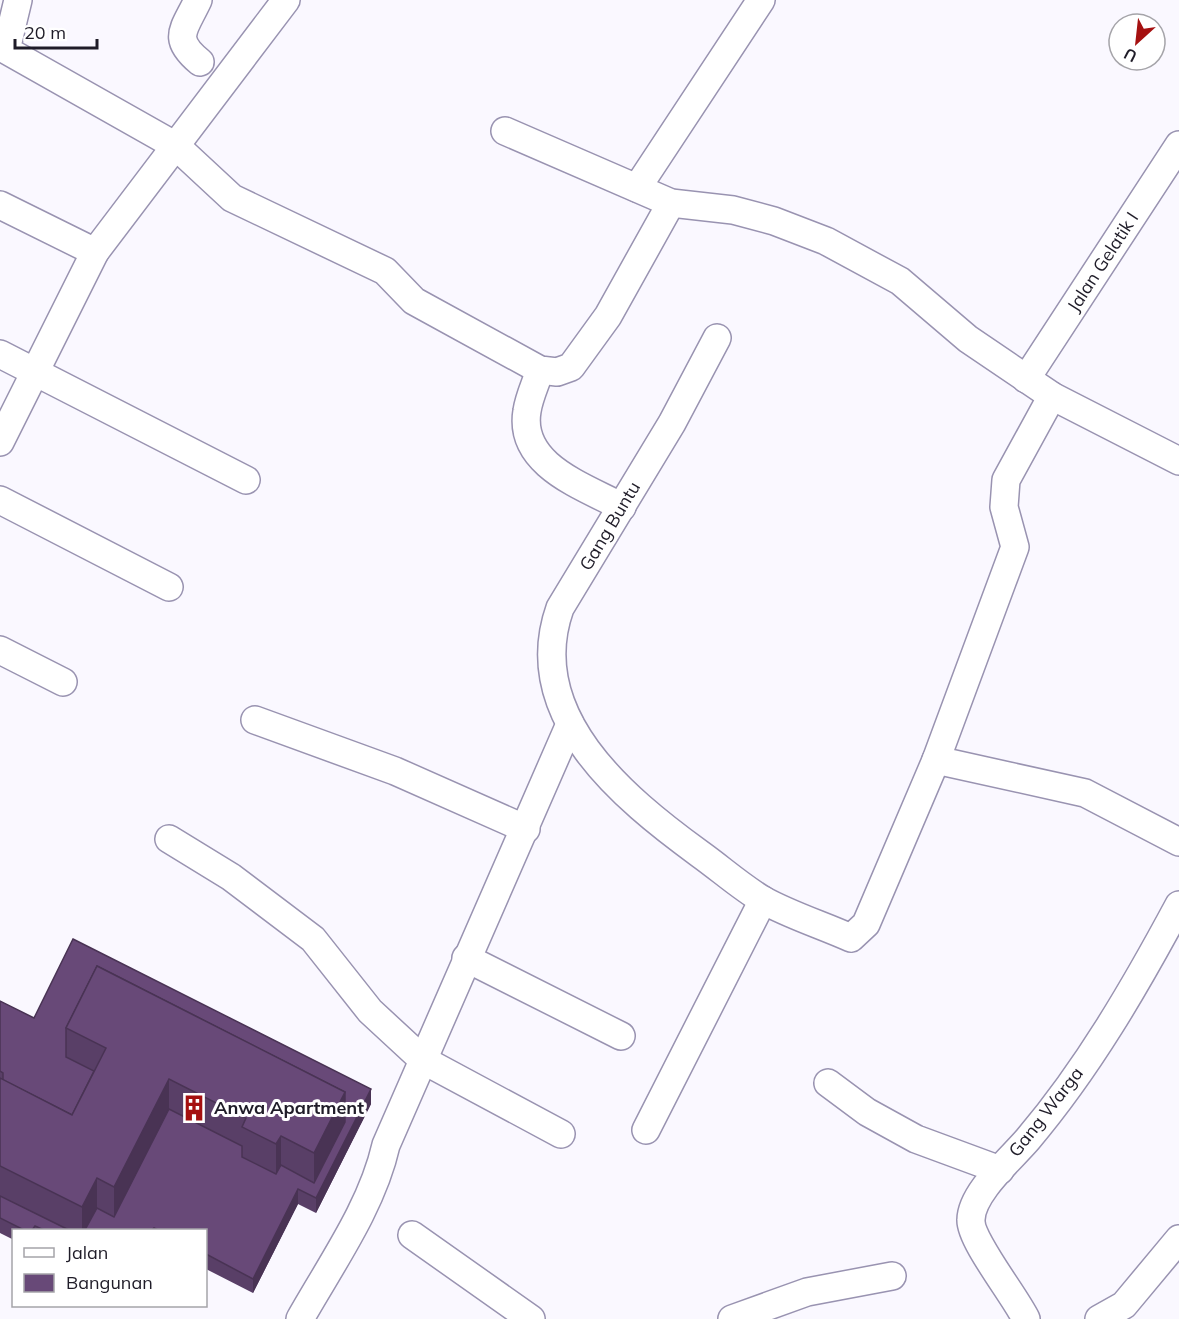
<svg xmlns="http://www.w3.org/2000/svg" width="1179" height="1319" font-family="Mulish,sans-serif">
  <style>
    .lines { fill: none; stroke-linecap: round; stroke-linejoin: round }
    .minor-casing { stroke: #9993b1; stroke-width: 30 }
    .minor { stroke: #fff; stroke-width: 27 }
    .wall { fill: #593f67 }
    .shaded-wall { fill: #493354 }
    .building { fill: #684978; stroke: #493354; stroke-width: 1.5 }
    .labels { text-anchor: middle; stroke-width: 6; stroke-linejoin: round; paint-order: stroke }
    .street-label { font-size: 18px; fill: #1f1c28; stroke: #fff }
    .poi-label { font-size: 18px; font-weight: bold; fill: #1f1c28; stroke: #fff; text-anchor: start }
  </style>
  <rect width="100%" height="100%" fill="#faf8ff"/>
  <g class="lines">
    <g class="minor-casing">
      <g id="minor">
        <path d="M18,0L6,50L176,146L232,198L385,271L414,301L540,370L557,372L571,367L608,316L671,203"/>
        <path d="M198,0C184,30 171,38 200,62"/>
        <path d="M505,131L671,203L733,210L774,221L826,241L900,281L968,339L1052,396L1179,461"/>
        <path d="M637,188L761,0"/>
        <path d="M0,205L95,252"/>
        <path d="M717,338L672,423L560,608C522,715 623,798 700,854C721,869 741,887 763,900C790,915 822,925 851,938L866,924L936,760L1015,547L1004,507L1006,480L1052,396"/>
        <path d="M0,354L246,480"/>
        <path d="M540,370C536,383 529,397 527,411C518,465 583,486 622,507"/>
        <path d="M1026,379L1179,145"/>
        <path d="M0,442L95,252L286,0"/>
        <path d="M0,500L169,587"/>
        <path d="M0,650L63,682"/>
        <path d="M255,720L395,771L526,829"/>
        <path d="M936,760L1085,793L1179,842"/>
        <path d="M169,839L231,877L313,939L370,1011L423,1060L561,1134"/>
        <path d="M466,958L621,1036"/>
        <path d="M828,1083L867,1112L916,1139L1000,1170"/>
        <path d="M646,1130L763,900"/>
        <path d="M412,1235L531,1319"/>
        <path d="M300,1319C331,1264 372,1207 386,1145L570,724"/>
        <path d="M732,1319L807,1292L892,1276"/>
        <path d="M1026,1319C1015,1296 970,1240 971,1220C971,1193 1011,1159 1028,1139C1088,1068 1135,987 1179,905"/>
        <path d="M1099,1319L1124,1305L1179,1239"/>
      </g>
    </g>
    <use href="#minor" class="minor"/>
  </g>
  <path class="wall" d="M0,1001L34,1018L371,1104L316,1213L298,1204L253,1293L206,1269V1230H14V1240L0,1233Z"/>
  <g class="shaded-wall">
    <path d="M169,1079V1124L114,1230V1187Z"/>
    <path d="M371,1089V1104L316,1213V1198Z"/>
    <path d="M345,1092V1137L314,1197V1153Z"/>
    <path d="M281,1136V1180L276,1189V1144Z"/>
    <path d="M97,1178V1223L93,1230H82V1207Z"/>
    <path d="M298,1189V1204L253,1293V1279Z"/>
  </g>
  <g class="building">
    <path d="M73,939L371,1089L316,1198L298,1189L253,1279L206,1254V1230H158L154,1228L152,1230H85L97,1208L114,1217L169,1109L242,1146V1157L276,1174L281,1165L314,1183L345,1122V1092L97,966L66,1028V1057L94,1071L72,1115L3,1080V1073L0,1071V1001L34,1018Z"/>
    <path d="M97,966L345,1092L314,1153L281,1136L276,1144L242,1127L246,1118L169,1079L114,1187L97,1178L82,1207L0,1166V1078L72,1115L106,1048L66,1028Z"/>
    <path d="M0,1196L69,1230H44L35,1226L32,1230H24L0,1218Z"/>
  </g>
  <defs>
    <g id="building-bare" transform="scale(2.07)"><path d="M-4-6H4V6H1V3H-1V6H-4ZM-2.5-4.3h1.7v1.8h-1.7ZM.8-4.3h1.7v1.8H.8ZM-2.5-1h1.7V.8h-1.7ZM.8-1h1.7V.8H.8Z" fill="#a51010" stroke="#fff" stroke-width="2.5" paint-order="stroke"/></g>
  </defs>
  <g fill-rule="evenodd">
    <use href="#building-bare" x="194" y="1108"/>
  </g>
  <g class="labels">
    <g class="street-label">
      <text transform="translate(1103 262) rotate(-57)" y="6">Jalan Gelatik I</text>
      <text transform="translate(610 526) rotate(-59)" y="6">Gang Buntu</text>
      <text transform="translate(1046 1112) rotate(-52)" y="6">Gang Warga</text>
    </g>
    <g class="poi-label">
      <text x="214" y="1114">Anwa Apartment</text>
    </g>
  </g>
  <rect x="12" y="1229" width="195" height="78" fill="#ffffff" stroke="#a5a4a9" stroke-width="1.5"/>
  <rect x="24" y="1248" width="30" height="9" fill="#ffffff" stroke="#a5a4a9" stroke-width="1.5"/>
  <text x="66" y="1259" font-size="18" fill="#1f1c28">Jalan</text>
  <rect x="24" y="1274" width="30" height="18" fill="#684978" stroke="#a5a4a9" stroke-width="1.5"/>
  <text x="66" y="1289" font-size="18" fill="#1f1c28">Bangunan</text>
  <g transform="translate(1137 42) rotate(207)"><circle r="28" fill="#ffffff" stroke="#a5a4a9" stroke-width="1.5"/>
  <path d="M0-4.5L10 22L0 15L-10 22Z" fill="#a51010"/>
  <text y="-9" font-size="16" font-weight="bold" text-anchor="middle" fill="#1f1c28">U</text>
  </g>
  <path d="M15 39v9h82v-9" fill="none" stroke="#1f1c28" stroke-width="3"/>
  <text x="24" y="39" font-size="18" fill="#1f1c28" stroke="#ffffff" stroke-width="4.5" paint-order="stroke">20 m</text>
</svg>
